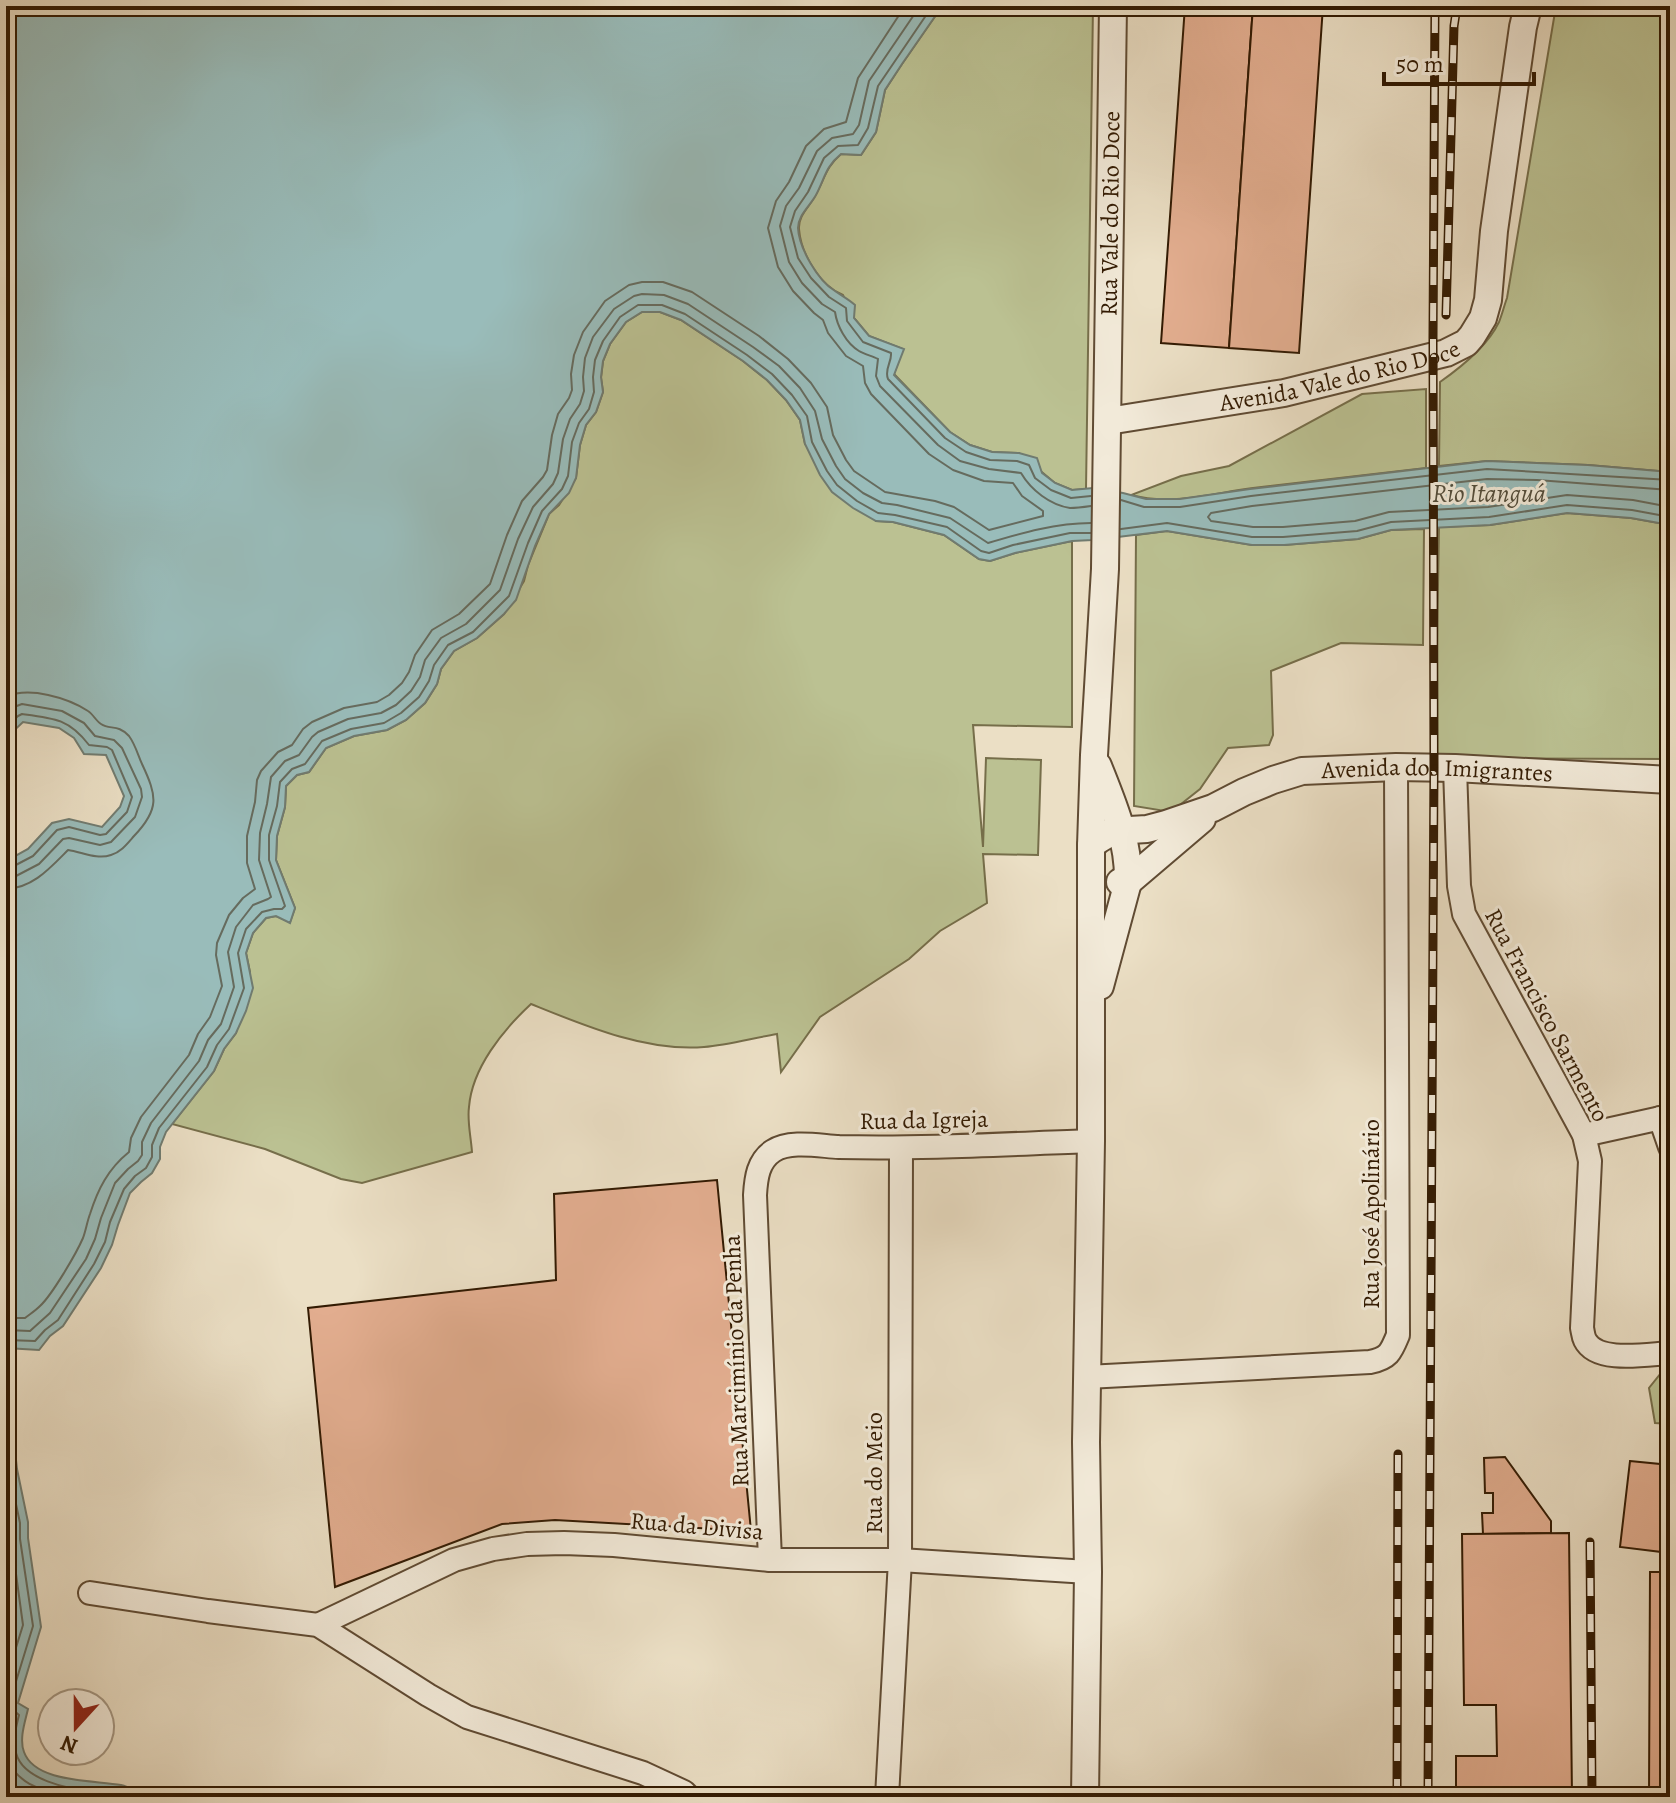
<svg xmlns="http://www.w3.org/2000/svg" width="1676" height="1803" font-family="Alegreya,serif">
  <style>
    .green { fill: #bbc192; stroke: #766e4a; stroke-width: 2 }
    .water { fill: #99bcba; stroke: #707b70; stroke-width: 2 }
    .lines { fill: none; stroke-linecap: round; stroke-linejoin: round }
    .shore { stroke: #666b5e; stroke-width: 2 }
    .building { fill: #e2ad8f; stroke: #321a02; stroke-width: 2 }
    .minor-casing { stroke: #604b33; stroke-width: 26 }
    .tertiary-casing { stroke: #604b33; stroke-width: 30 }
    .minor { stroke: #f2ead9; stroke-width: 22 }
    .tertiary { stroke: #f2ead9; stroke-width: 26 }
    .rail-casing { stroke: #321a02; stroke-width: 9 }
    .rail { stroke: #f2ead9; stroke-width: 6; stroke-dasharray: 18; stroke-linecap: butt }
    .labels { text-anchor: middle; stroke-width: 6; stroke-linejoin: round; paint-order: stroke }
    .street-label { font-size: 24px; fill: #321a02; stroke: #f2ead9 }
    .water-label { font-size: 26px; font-style: italic; fill: #514b39; stroke: #f2ead9 }
  </style>
  <rect width="100%" height="100%" fill="#ebdfc5"/>
  <filter id="stains"><feTurbulence type="fractalNoise" baseFrequency=".0025" numOctaves="4"/><feColorMatrix values="0 0 0 0 .2 0 0 0 0 .09 0 0 0 0 .02 0 0 0 .5 -.17"/></filter>
  <radialGradient id="worn" r=".72"><stop offset=".6" stop-color="#630" stop-opacity="0"/><stop offset="1" stop-color="#630" stop-opacity=".3"/></radialGradient>
  <g class="green">
    <path d="M964,6H1093L1086,489L1072,490L1055,483L1019,453L992,452L970,445L950,432L894,374L903,349L869,336L854,318L843,295C820,286 801,254 799,229C798,216 809,207 815,196C825,179 825,168 841,154L861,155L876,132L885,90L902,64L936,15Z"/>
    <path d="M1556,6H1670V472L1588,465L1487,461L1439,466L1440,382C1460,368 1488,345 1499,322C1502,315 1504,306 1507,298Z"/>
    <path d="M642,312H660L681,320L743,361L767,380L786,400L800,420L805,444L876,521L893,522L944,535L979,559L990,561L1015,553L1072,541V727L973,725L983,847L986,758L1041,760L1038,855L983,854L987,903L940,931L909,959L820,1017L781,1072L777,1034C753,1038 728,1045 704,1047C646,1052 583,1025 531,1004C503,1030 472,1068 469,1107C467,1121 471,1137 472,1152L362,1183L341,1179L265,1149L172,1124L214,1071L224,1049L236,1033L250,972L246,953L253,933L266,918L276,916L290,922L295,908L276,860L277,836L285,807L286,786L297,775L309,772L326,748L354,736L387,730L406,720L425,703L437,684L441,669L454,651L477,638L504,614L524,581L528,565L549,514L559,505L576,478L580,445L586,425L596,412L603,392L601,378L603,361L610,344L626,322Z"/>
    <path d="M1426,389V468C1368,475 1311,481 1253,488C1213,493 1171,506 1131,495L1181,476L1229,466L1362,394Z"/>
    <path d="M1567,513L1631,518L1670,525V759L1435,758L1439,527L1490,525Z"/>
    <path d="M1424,529L1423,645L1341,643L1271,671L1273,735L1269,745L1228,748L1200,789L1171,812L1134,806L1136,535L1167,531L1252,545H1284L1358,539L1391,530Z"/>
    <path d="M1665,1368H1670V1424L1655,1423L1649,1388Z"/>
  </g>
  <g class="water">
    <path d="M6,6H964L936,15L902,64L885,90L876,132L861,155L841,154C825,167 825,178 816,195C810,206 798,215 798,228C799,248 818,281 835,291C842,296 848,299 855,305L854,318L869,336L904,349L894,375L950,432L970,445L992,452L1019,453L1037,458L1042,473L1055,483L1072,490L1093,488L1123,493L1146,499H1180L1250,489L1487,461L1588,465L1670,472V525L1631,518L1567,513L1490,525L1391,530L1358,539L1284,545H1252L1167,531L1093,540L1072,541L1015,553L990,561L979,559L944,535L893,522L876,521L853,508L832,492L820,475L805,444L800,420L786,400L767,380L743,361L681,320L660,312H642L626,322L610,344L603,361L601,377L603,392L596,412L586,425L580,445L576,478L569,493L549,514L535,546L516,600L504,614L477,638L454,651L441,669L437,684L425,703L406,720L387,730L354,736L326,748L309,772L297,775L286,786L285,807L277,836L276,860L295,908L290,923L276,916L266,918L253,933L246,953L253,988L246,1011L236,1033L224,1049L214,1071L166,1132L160,1147V1159L152,1173L141,1182L130,1193L118,1225L112,1245L101,1268L63,1326L50,1336L39,1350L6,1348V861L28,849L52,823L69,819L102,827L120,807L124,796L106,755L84,754L74,738L59,728L23,722L6,738Z"/>
    <path d="M6,1408L11,1414L17,1469L28,1522V1538L41,1627L18,1703L28,1709C25,1722 19,1739 24,1752C35,1783 94,1780 121,1785C127,1786 133,1790 138,1793L167,1787L233,1797H6Z"/>
  </g>
  <g class="lines">
    <g class="shore">
      <path d="M920,6L869,81L859,125L853,134L832,138L817,151L799,188L786,206L780,226L789,262L802,283L822,304L835,312C837,326 846,343 859,351C864,354 872,356 878,359L876,376L880,386L938,445L960,461L989,469L1021,473C1031,490 1050,505 1070,508C1077,508 1084,507 1091,506"/>
      <path d="M937,6L929,11L878,86L868,128L858,145L838,146L824,158L808,192L795,211L790,227L798,258L811,278L829,297L846,308L847,321L863,342L891,353C892,362 884,369 888,379L945,438L966,452L990,460L1017,461L1029,465L1035,478L1051,490L1071,498L1091,496"/>
      <path d="M1670,490L1537,480L1487,479L1252,506L1211,513L1208,517L1211,521L1253,527H1283L1355,521L1389,512L1488,507L1567,495L1633,500L1670,507"/>
      <path d="M1121,500L1144,507H1180L1251,496L1487,469L1670,480"/>
      <path d="M1121,529L1167,523L1252,537H1283L1357,531L1391,522L1489,517L1567,505L1632,510L1670,517"/>
      <path d="M6,697C29,686 68,698 88,711C93,714 96,721 101,724C110,730 118,724 129,736C135,744 138,755 142,764C157,796 160,809 134,836C127,844 121,852 111,855C97,860 82,852 68,850C50,868 33,888 6,889"/>
      <path d="M6,713L14,707L22,704L62,711L84,723L95,736L114,740L122,748L141,789L142,797L135,817L111,842L100,845L69,838L63,839L39,864L16,876L6,877"/>
      <path d="M6,727L18,716L22,714C54,718 69,719 89,745L107,747L112,750L132,797L127,812L106,834L100,835L69,827L57,830L33,856L12,867H6"/>
      <path d="M6,1318H25C30,1314 35,1311 40,1306C52,1295 76,1254 83,1238C86,1230 87,1222 90,1214C98,1189 108,1169 129,1152L131,1138L141,1117L189,1055L198,1034L210,1017L222,986L216,955L217,943L229,915L243,898L255,889L247,863V836L255,802L257,780L261,771L278,752L292,745L303,729L312,722L344,708L377,702L389,695L402,683L409,672L415,655L432,630L459,614L490,584L507,535L522,501L543,477L547,470L552,435L558,414L569,398L572,390L571,374L574,355L583,332L605,301L629,285L642,282H663L692,292L759,336L788,359L811,383L827,407L833,435L846,460L854,471L885,492L935,501L954,507L989,530L1043,516V511L1022,496L1013,483L984,481L953,470L929,454L871,394L865,383L863,366L846,356L828,333L823,320L814,313L793,291L778,267L768,228L776,201L789,182L806,146L824,129L846,122L858,78L905,6"/>
      <path d="M6,1330L30,1331L50,1313L86,1259L95,1239L101,1218L115,1183L128,1169L138,1161L142,1155V1142L151,1123L199,1061L208,1040L221,1024L234,987L228,952L236,927L253,905L268,899L271,897L259,860L260,833L267,804L271,777L285,761L299,755L312,737L318,732L348,719L381,713L396,705L411,691L420,677L425,660L441,638L466,624L500,590L518,539L533,507L553,484L558,473L563,439L570,419L580,404L584,391L583,377L585,358L593,337L614,309L634,296L642,294L664,295L688,304L753,347L779,366L800,388L815,411L822,439L836,466L845,479L863,493L882,503L897,505L950,518L988,543C1022,533 1056,523 1091,523"/>
      <path d="M6,1340L35,1341L45,1330L58,1320L94,1264L105,1242L110,1222L124,1189L135,1176L146,1168L152,1157V1145L159,1128L207,1067L217,1045L229,1029L244,988L238,953L246,929L262,912L274,909H282L285,906L269,860V835L277,806L280,782L292,769L305,764L322,741L351,729L384,723L401,713L419,697L429,681L434,665L448,645L473,632L509,596L528,543L542,511L562,489L568,476L572,442L579,423L589,409L594,392L593,377L595,360L603,341L620,317L638,305H662L685,314L747,355L772,374L792,395L807,416L812,442L827,471L837,485L857,501L878,513L895,515L947,527L981,551L989,553L1013,545L1070,533H1091"/>
      <path d="M6,1435L9,1471L20,1523V1539L33,1626L10,1701L11,1708L19,1715C16,1728 12,1740 16,1753C23,1780 68,1789 92,1791C105,1792 118,1790 129,1797"/>
      <path d="M6,1501L23,1625L6,1680"/>
      <path d="M6,1756C17,1786 43,1790 71,1797"/>
    </g>
  </g>
  <g class="building">
    <path d="M1185,6H1253L1229,348L1161,343Z"/>
    <path d="M1253,6H1323L1299,353L1229,348Z"/>
    <path d="M717,1180L751,1531L555,1520L502,1524L335,1587L308,1308L556,1280L554,1194Z"/>
    <path d="M1505,1457L1551,1521V1533L1483,1534L1482,1513H1493V1493H1485L1484,1458Z"/>
    <path d="M1630,1461L1670,1465V1553L1620,1547Z"/>
    <path d="M1569,1533L1572,1797H1456V1756H1497L1496,1705H1464L1462,1534Z"/>
    <path d="M1650,1572H1670V1797H1649Z"/>
  </g>
  <g class="lines">
    <g class="minor-casing">
      <g id="minor">
        <path d="M1455,768L1459,886L1464,914L1584,1135L1590,1161L1582,1328C1583,1332 1583,1336 1585,1340C1597,1364 1648,1354 1670,1353"/>
        <path d="M1660,1118L1670,1147"/>
        <path d="M1584,1135L1670,1116"/>
        <path d="M1087,1377L1370,1362C1389,1358 1391,1352 1398,1335L1396,767"/>
        <path d="M770,1560L755,1195C756,1178 758,1161 773,1151C790,1140 819,1146 839,1147C923,1149 1007,1144 1091,1141"/>
        <path d="M90,1593L208,1611L318,1625L428,1695L467,1717L643,1773L684,1792L689,1797"/>
        <path d="M318,1625L454,1560L493,1549L527,1544L564,1543L614,1545L770,1560H900L1088,1572"/>
        <path d="M887,1797L900,1560L901,1149"/>
      </g>
    </g>
    <g class="tertiary-casing">
      <g id="tertiary">
        <path id="s1" d="M1108,421L1284,393L1446,353L1466,343L1472,336L1483,318L1488,300L1494,231L1523,27L1528,6"/>
        <path d="M1098,766C1113,804 1129,840 1128,882L1100,986"/>
        <path id="s2" d="M1091,846L1098,840L1113,831L1147,829L1166,824L1213,808L1244,792L1273,780L1302,771L1396,767L1455,768L1670,780"/>
        <path d="M1120,882H1128L1202,819"/>
        <path id="s3" d="M1085,1797L1088,1572L1086,1442L1091,1141V846L1094,755L1105,569L1113,6"/>
      </g>
    </g>
    <use href="#minor" class="minor"/>
    <use href="#tertiary" class="tertiary"/>
    <g class="rail-casing">
      <g id="rail">
        <path d="M1446,315L1454,26L1457,6"/>
        <path d="M1590,1542L1592,1797"/>
        <path d="M1397,1797L1398,1454"/>
        <path d="M1428,1797L1434,767L1433,338L1435,6"/>
      </g>
    </g>
    <use href="#rail" class="rail"/>
  </g>
  <g class="labels">
    <g class="street-label">
      <text dy="8" stroke="none"><textPath href="#s3" startOffset="1584">Rua Vale do Rio Doce</textPath></text>
      <text dy="8" stroke="none"><textPath href="#s1" startOffset="236">Avenida Vale do Rio Doce</textPath></text>
      <text dy="8" stroke="none"><textPath href="#s2" startOffset="362">Avenida dos Imigrantes</textPath></text>
      <text transform="translate(1547 1015) rotate(62)" y="8">Rua Francisco Sarmento</text>
      <text transform="translate(924 1120) rotate(-1)" y="8">Rua da Igreja</text>
      <text transform="translate(1371 1214) rotate(-90)" y="8">Rua José Apolinário</text>
      <text transform="translate(736 1361) rotate(-92)" y="8">Rua Marcimínio da Penha</text>
      <text transform="translate(874 1473) rotate(-90)" y="8">Rua do Meio</text>
      <text transform="translate(697 1526) rotate(5)" y="8">Rua da Divisa</text>
    </g>
    <g class="water-label">
      <text x="1489" y="502">Rio Itanguá</text>
    </g>
  </g>
  <rect width="1676" height="1803" fill="none" stroke="#ebdfc5" stroke-width="32"/>
  <rect x="8" y="8" width="1660" height="1787" fill="none" stroke="#321a02" stroke-width="4"/>
  <rect x="16" y="16" width="1644" height="1771" fill="none" stroke="#321a02" stroke-width="2"/>
  <g transform="translate(76 1727) rotate(201)"><circle r="38" fill="#f2ead9" stroke="#a59783" stroke-width="2"/>
  <path d="M0-6L14 30L0 20L-14 30Z" fill="#8f2418"/>
  <text y="-12" font-size="22" font-weight="bold" text-anchor="middle" fill="#321a02">N</text>
  </g>
  <path d="M1384 72v12h150v-12" fill="none" stroke="#321a02" stroke-width="4"/>
  <text x="1396" y="72" font-size="24" fill="#321a02" stroke="#f2ead9" stroke-width="6" paint-order="stroke">50 m</text>
  <rect width="100%" height="100%" filter="url(#stains)"/>
  <rect width="100%" height="100%" fill="url(#worn)"/>
</svg>
